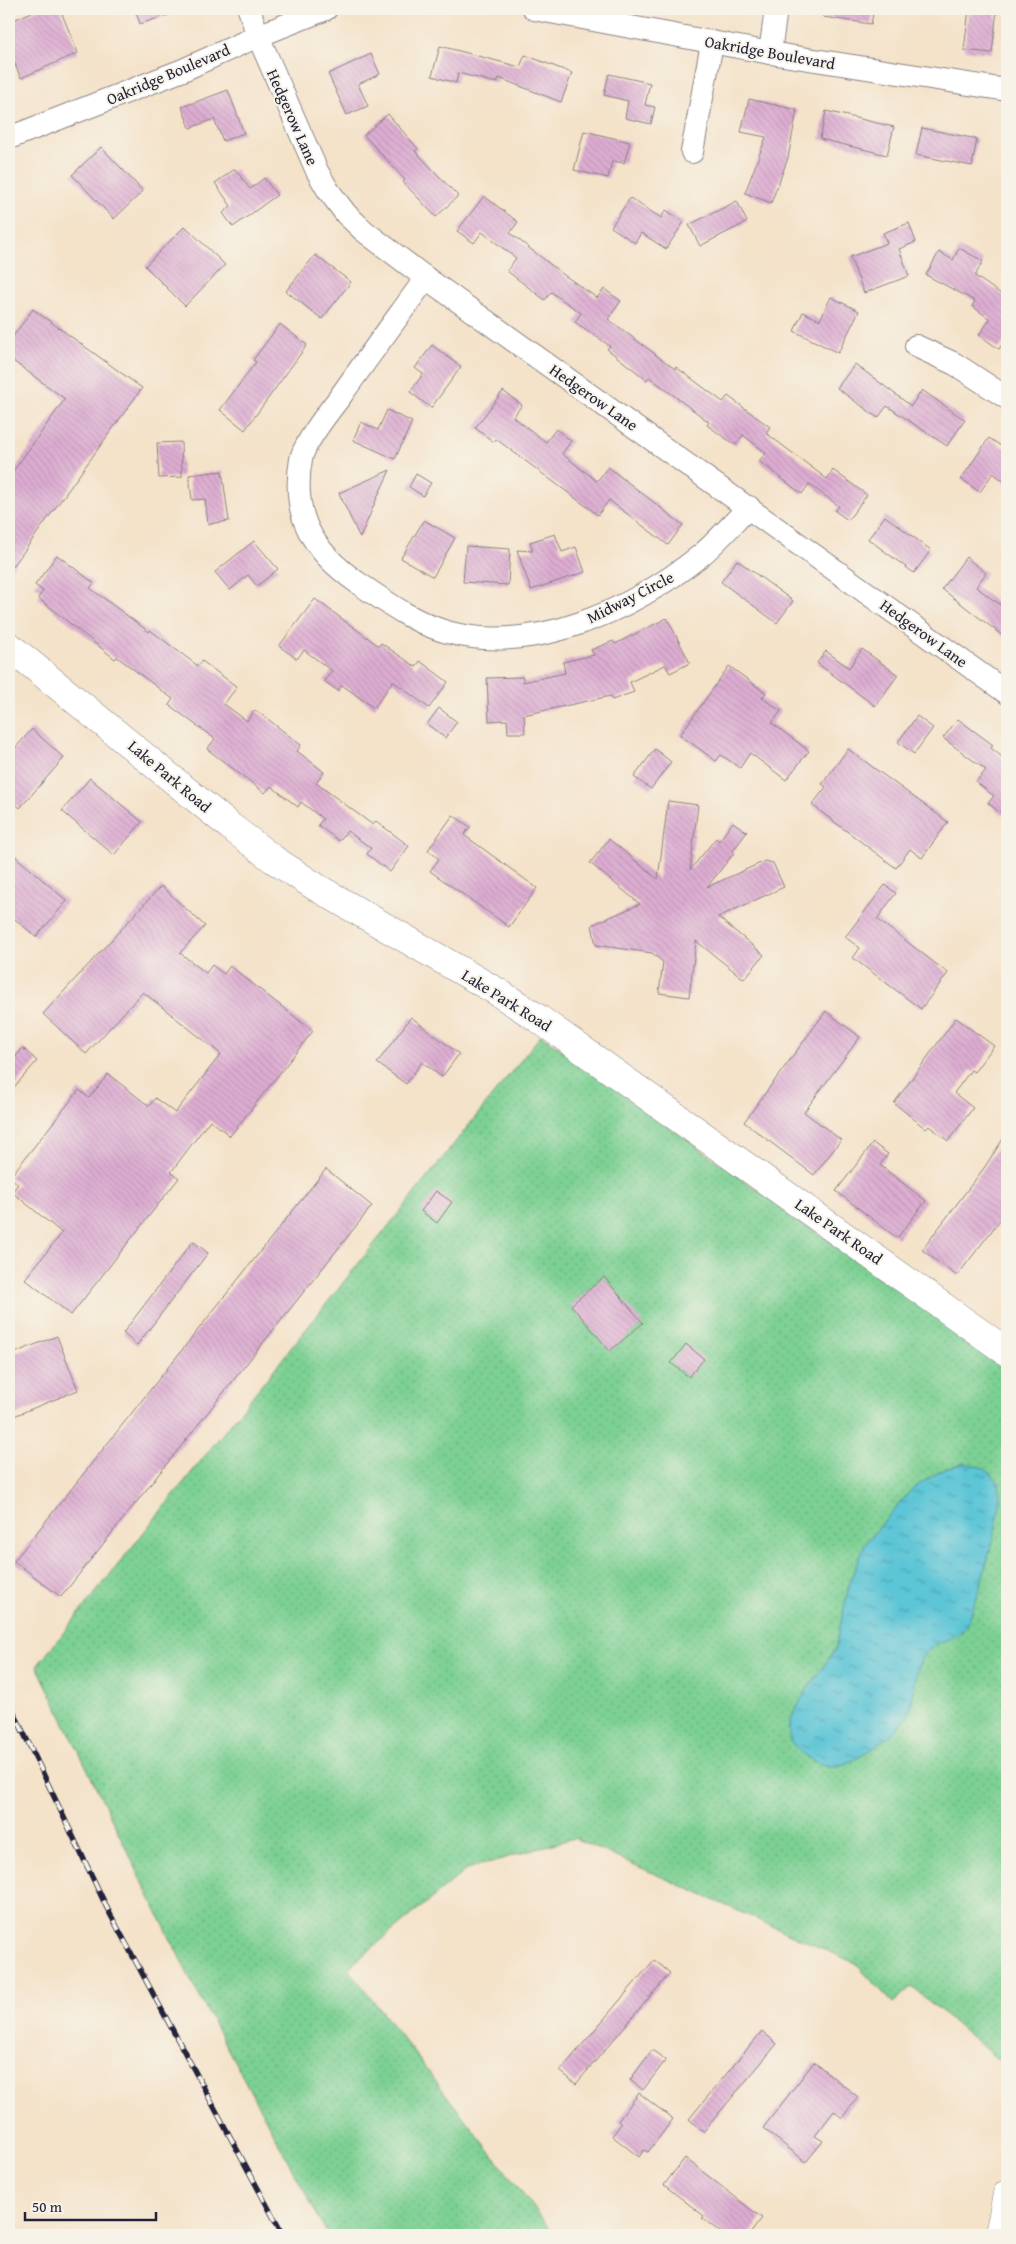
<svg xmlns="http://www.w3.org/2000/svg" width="1016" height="2244" font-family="'Gentium Book Plus',serif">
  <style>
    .grass { fill: url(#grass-dots); stroke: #4e7967 }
    .water { fill: url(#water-ripples); stroke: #3e7488 }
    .building { fill: url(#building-back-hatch) }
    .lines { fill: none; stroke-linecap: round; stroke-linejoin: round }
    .minor-casing { stroke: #8b8282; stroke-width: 24 }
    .major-casing { stroke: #8b8282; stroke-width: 29 }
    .minor { stroke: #fff; stroke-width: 22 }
    .major { stroke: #fff; stroke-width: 28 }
    .rail-casing { stroke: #22223b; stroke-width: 5.5 }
    .rail { stroke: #f7f3e8; stroke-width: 4; stroke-dasharray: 11; stroke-linecap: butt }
    .labels { text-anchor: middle; stroke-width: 4; stroke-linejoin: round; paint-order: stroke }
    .street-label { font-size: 16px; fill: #22223b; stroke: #f7f3e8 }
  </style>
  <defs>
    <pattern id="grass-dots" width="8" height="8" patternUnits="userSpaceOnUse" patternTransform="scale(1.25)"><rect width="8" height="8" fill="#7bd093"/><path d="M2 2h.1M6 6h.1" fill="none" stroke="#6ab280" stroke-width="1.8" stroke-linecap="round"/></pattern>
    <pattern id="water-ripples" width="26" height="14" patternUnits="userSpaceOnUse" patternTransform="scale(1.25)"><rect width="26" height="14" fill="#5bc5d6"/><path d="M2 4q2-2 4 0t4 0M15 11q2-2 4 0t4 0" fill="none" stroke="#4ba0af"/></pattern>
    <pattern id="building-back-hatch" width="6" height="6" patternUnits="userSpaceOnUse" patternTransform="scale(1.25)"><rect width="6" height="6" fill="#ddadd2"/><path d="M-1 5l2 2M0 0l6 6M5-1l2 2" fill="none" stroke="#bd95b5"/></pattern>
  </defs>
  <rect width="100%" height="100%" fill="#f7f3e8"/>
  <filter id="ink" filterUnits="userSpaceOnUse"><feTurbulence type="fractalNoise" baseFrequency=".02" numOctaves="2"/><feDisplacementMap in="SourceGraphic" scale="10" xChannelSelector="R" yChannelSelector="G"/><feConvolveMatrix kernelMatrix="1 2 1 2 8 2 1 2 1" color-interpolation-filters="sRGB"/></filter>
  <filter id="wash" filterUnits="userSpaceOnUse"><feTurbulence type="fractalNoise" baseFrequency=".0096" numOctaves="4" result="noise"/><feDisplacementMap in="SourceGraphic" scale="20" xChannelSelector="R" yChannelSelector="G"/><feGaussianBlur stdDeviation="1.12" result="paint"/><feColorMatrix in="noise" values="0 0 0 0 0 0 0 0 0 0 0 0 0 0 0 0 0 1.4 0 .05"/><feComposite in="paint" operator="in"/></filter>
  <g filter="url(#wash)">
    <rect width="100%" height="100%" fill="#f4e2c9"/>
    <path class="grass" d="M541,1035L1007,1368V2037L1001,2062L912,1987L893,2003L855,1963L574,1838L467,1869L348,1968L555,2235H328L190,1979L37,1666Z"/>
    <path class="water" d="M965,1463L984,1468L999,1482C999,1489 1001,1497 1000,1505C997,1526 975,1614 964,1629C954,1640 934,1642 925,1653C913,1667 916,1696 908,1714C901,1732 850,1769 831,1766C813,1764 803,1755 790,1742V1721L804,1694L835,1650L850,1581L865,1544L912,1489L942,1470Z"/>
    <g id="blocks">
      <g class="building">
        <path d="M39,9H60L78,53L21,78L9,51V22Z"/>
        <path d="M135,9H176L177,12L140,24Z"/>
        <path d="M823,9H874L871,24L823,17Z"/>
        <path d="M969,9H997L992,53L964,50Z"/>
        <path d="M440,46L520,67L525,55L572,73L561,102L499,78L497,83L458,73L456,83L432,76Z"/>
        <path d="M371,54L380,74L358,84L368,106L347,115L328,74Z"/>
        <path d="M609,74L650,83L645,105L655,107L651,124L625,118L628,101L604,95Z"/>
        <path d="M228,90L244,133L223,141L214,119L190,128L182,107Z"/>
        <path d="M749,99L797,110L788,158L771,203L745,193L766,137L741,132Z"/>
        <path d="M826,111L894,127L887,155L820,139Z"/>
        <path d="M388,114L418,149L415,151L458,196L436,217L403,182L405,180L364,135Z"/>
        <path d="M922,128L977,139L972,166L916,155Z"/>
        <path d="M584,131L630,142L624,163L612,161L608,178L574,170Z"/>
        <path d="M101,147L143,191L114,219L72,175Z"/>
        <path d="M235,169L250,189L264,178L277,195L233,227L223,213L231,206L215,183Z"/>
        <path d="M484,196L518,222L510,233L564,275L597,298L604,289L621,301L608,319L675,369L676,367L723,402L728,396L770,427L766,433L827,479L833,470L867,495L848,520L835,511L839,506L809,484L802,494L759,461L766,453L743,435L735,445L707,425L709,422L649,377L647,380L607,349L610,346L575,322L581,313L551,292L545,300L507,271L516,258L482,232L474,243L457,231Z"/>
        <path d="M630,198L661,218L666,210L684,222L666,249L641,233L635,243L611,227Z"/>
        <path d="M737,201L747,222L700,246L689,225Z"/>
        <path d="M909,223L916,242L899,249L909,276L864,293L850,257L887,243L883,233Z"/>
        <path d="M185,226L225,265L185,306L145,266Z"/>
        <path d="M959,248L983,261L975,276L1007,298V338L999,349L979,335L990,319L972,306L975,301L926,275L939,252L953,260Z"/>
        <path d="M315,255L351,282L322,319L286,291Z"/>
        <path d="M831,297L859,311L838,353L794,331L803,312L820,320Z"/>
        <path d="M33,309L142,388L9,572V477L65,399L9,358V342Z"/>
        <path d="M280,324L307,345L245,430L220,410L256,362L253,360Z"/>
        <path d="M432,345L461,367L431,408L410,392L423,374L415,368Z"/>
        <path d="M855,364L911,406L922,390L965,420L947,446L887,406L878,418L837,388Z"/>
        <path d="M503,391L522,405L513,417L546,442L556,429L571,441L562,454L597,481L608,467L683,525L668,545L609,500L598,515L496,439L494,442L475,428Z"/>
        <path d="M387,410L412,422L395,459L353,440L361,422L378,430Z"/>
        <path d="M989,438L1007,450V484L993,473L980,492L961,479Z"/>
        <path d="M181,442L182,477L159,478L157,443Z"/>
        <path d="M390,470L376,500L360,538L339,493Z"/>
        <path d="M222,471L229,521L208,524L205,499L192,500L189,475Z"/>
        <path d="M416,474L431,483L423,496L409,487Z"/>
        <path d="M885,516L931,550L914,573L868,539Z"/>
        <path d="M424,520L455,538L433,577L401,558Z"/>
        <path d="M555,534L562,552L576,547L585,572L531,590L517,550L533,551L530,542Z"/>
        <path d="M254,541L278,569L257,586L248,575L230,590L215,572Z"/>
        <path d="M466,546L510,549L508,585L463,582Z"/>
        <path d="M57,555L94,583L90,588L149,632L150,630L198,666L202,661L237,687L224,704L247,721L255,710L269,720L301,745L297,751L324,772L316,783L373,825L376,821L409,846L390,872L367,854L371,848L347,831L339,841L318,825L323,819L301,802L298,807L271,786L265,793L207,749L215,739L169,705L173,699L117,657L115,659L38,598L43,591L35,585Z"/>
        <path d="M966,557L986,573L976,587L1007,610V639L942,589Z"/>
        <path d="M737,560L793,601L777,623L721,582Z"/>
        <path d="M315,599L379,646L381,643L416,667L420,661L448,682L429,708L393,681L374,708L342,685L338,691L324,681L332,671L304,650L297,659L279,646Z"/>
        <path d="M667,618L690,663L670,673L665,665L630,682L634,692L612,700L610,696L524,715L525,733H508L507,720L489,721L487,678L523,677V682L565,673L563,662L594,655L591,650L613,641L615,644Z"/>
        <path d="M862,649L898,675L875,706L817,663L826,651L849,668Z"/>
        <path d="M729,666L766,693L762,698L781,711L772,723L809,751L786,780L750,753L740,768L721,755L716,761L680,735Z"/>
        <path d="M439,708L457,722L445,738L427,724Z"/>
        <path d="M917,716L933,728L914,754L898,742Z"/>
        <path d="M958,719L993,745L991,748L1007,761V818L988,803L994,796L976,782L986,770L943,738Z"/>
        <path d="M32,729L64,758L20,808L9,798V755Z"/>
        <path d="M655,749L671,762L651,789L634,777Z"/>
        <path d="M848,749L948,822L922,858L910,849L896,868L812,805L826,787L822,784Z"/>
        <path d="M90,778L142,822L114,855L62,811Z"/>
        <path d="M668,801L698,805L690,870L716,838L719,841L733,822L747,832L732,852L734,853L707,887L765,861L773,863L784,887L718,917L764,955L744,979L696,941L689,997L659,993L663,962L652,953L596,945L592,925L640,904L590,863L609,839L658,879Z"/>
        <path d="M453,815L470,827L464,835L537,888L509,927L430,871L439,859L428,850Z"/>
        <path d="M9,851L67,901L36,937L9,914Z"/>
        <path d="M885,885L896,893L877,919L948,973L921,1009L853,958L860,948L845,937Z"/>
        <path d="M161,886L205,926L180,953L206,973L212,965L224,974L230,966L313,1031L230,1136L210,1120L171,1172L179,1178L71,1315L25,1279L62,1233L12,1192L18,1184L10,1177L79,1090L89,1098L108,1074L149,1106L155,1098L175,1113L221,1054L143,992L86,1054L43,1014Z"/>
        <path d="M826,1011L860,1037L804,1112L841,1140L814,1175L744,1122Z"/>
        <path d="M411,1017L459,1054L442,1077L422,1062L406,1084L377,1063Z"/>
        <path d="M956,1018L994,1046L974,1072L971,1070L954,1093L973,1108L948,1141L929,1126L926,1129L894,1103Z"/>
        <path d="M23,1048L37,1061L9,1093V1064Z"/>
        <path d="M1007,1133V1211L957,1276L922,1250L984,1168Z"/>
        <path d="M873,1143L888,1154L880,1165L926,1201L897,1238L836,1191Z"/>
        <path d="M326,1169L372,1206L61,1597L14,1561Z"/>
        <path d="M436,1191L452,1202L437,1223L421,1211Z"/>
        <path d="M193,1241L208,1253L137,1345L123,1333Z"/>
        <path d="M604,1277L643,1323L610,1351L571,1305Z"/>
        <path d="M57,1336L78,1390L9,1418V1355Z"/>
        <path d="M686,1344L704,1359L689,1377L671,1363Z"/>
        <path d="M654,1960L670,1973L576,2084L560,2071Z"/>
        <path d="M762,2031L777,2044L703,2132L689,2119Z"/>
        <path d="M652,2050L666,2060L643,2090L630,2080Z"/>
        <path d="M814,2062L858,2097L842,2118L834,2111L815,2136L823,2141L806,2162L763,2128Z"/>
        <path d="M639,2093L673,2119L648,2152L644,2150L639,2157L612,2136L621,2124L618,2121Z"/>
        <path d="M685,2158L762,2218L749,2235H724L702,2218L704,2216L664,2185Z"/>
      </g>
    </g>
  </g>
  <g filter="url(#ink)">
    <use href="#blocks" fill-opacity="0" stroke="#8b8282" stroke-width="1"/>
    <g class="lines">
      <g class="minor-casing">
        <g id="minor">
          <path d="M249,9L258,36L317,171L328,190L346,214L364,231L426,278L1007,693"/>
          <path d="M534,9L770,53L1007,90"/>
          <path d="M770,53L776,9"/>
          <path d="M9,138L183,70L258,36L326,9"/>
          <path d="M692,152L712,43"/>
          <path d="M426,278C397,318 368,357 340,397C329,411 304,443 301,459C291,515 312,551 358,583C386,602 415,623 447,632C534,656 633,609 700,556C717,542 733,523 749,507"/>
          <path d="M916,346L955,364L1007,398"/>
        </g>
      </g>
      <g class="major-casing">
        <g id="major">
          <path d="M9,646L231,827L273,859L316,887L496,991L539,1019L1007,1352"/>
          <path d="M999,2235L1007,2194"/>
        </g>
      </g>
      <use href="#minor" class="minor"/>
      <use href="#major" class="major"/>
      <g class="rail-casing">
        <path id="rail" d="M9,1702L108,1910L283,2235"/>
      </g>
      <use href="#rail" class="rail"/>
    </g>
  </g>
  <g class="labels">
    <g class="street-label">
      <text transform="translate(770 52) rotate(10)" y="6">Oakridge Boulevard</text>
      <text transform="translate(168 74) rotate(-23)" y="6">Oakridge Boulevard</text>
      <text transform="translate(293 117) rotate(66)" y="6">Hedgerow Lane</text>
      <text transform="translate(594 397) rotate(35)" y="6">Hedgerow Lane</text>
      <text transform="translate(630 597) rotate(-27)" y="6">Midway Circle</text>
      <text transform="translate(924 633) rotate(36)" y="6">Hedgerow Lane</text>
      <text transform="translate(170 776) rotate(40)" y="6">Lake Park Road</text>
      <text transform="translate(507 1000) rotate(32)" y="6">Lake Park Road</text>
      <text transform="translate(839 1231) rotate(35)" y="6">Lake Park Road</text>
    </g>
  </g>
  <rect width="1016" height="2244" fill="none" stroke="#f7f3e8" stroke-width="30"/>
  <path d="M25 2212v8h131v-8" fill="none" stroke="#22223b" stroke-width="2.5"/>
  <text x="32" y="2212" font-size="15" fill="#22223b" stroke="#f7f3e8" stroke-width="4" paint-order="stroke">50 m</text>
</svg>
